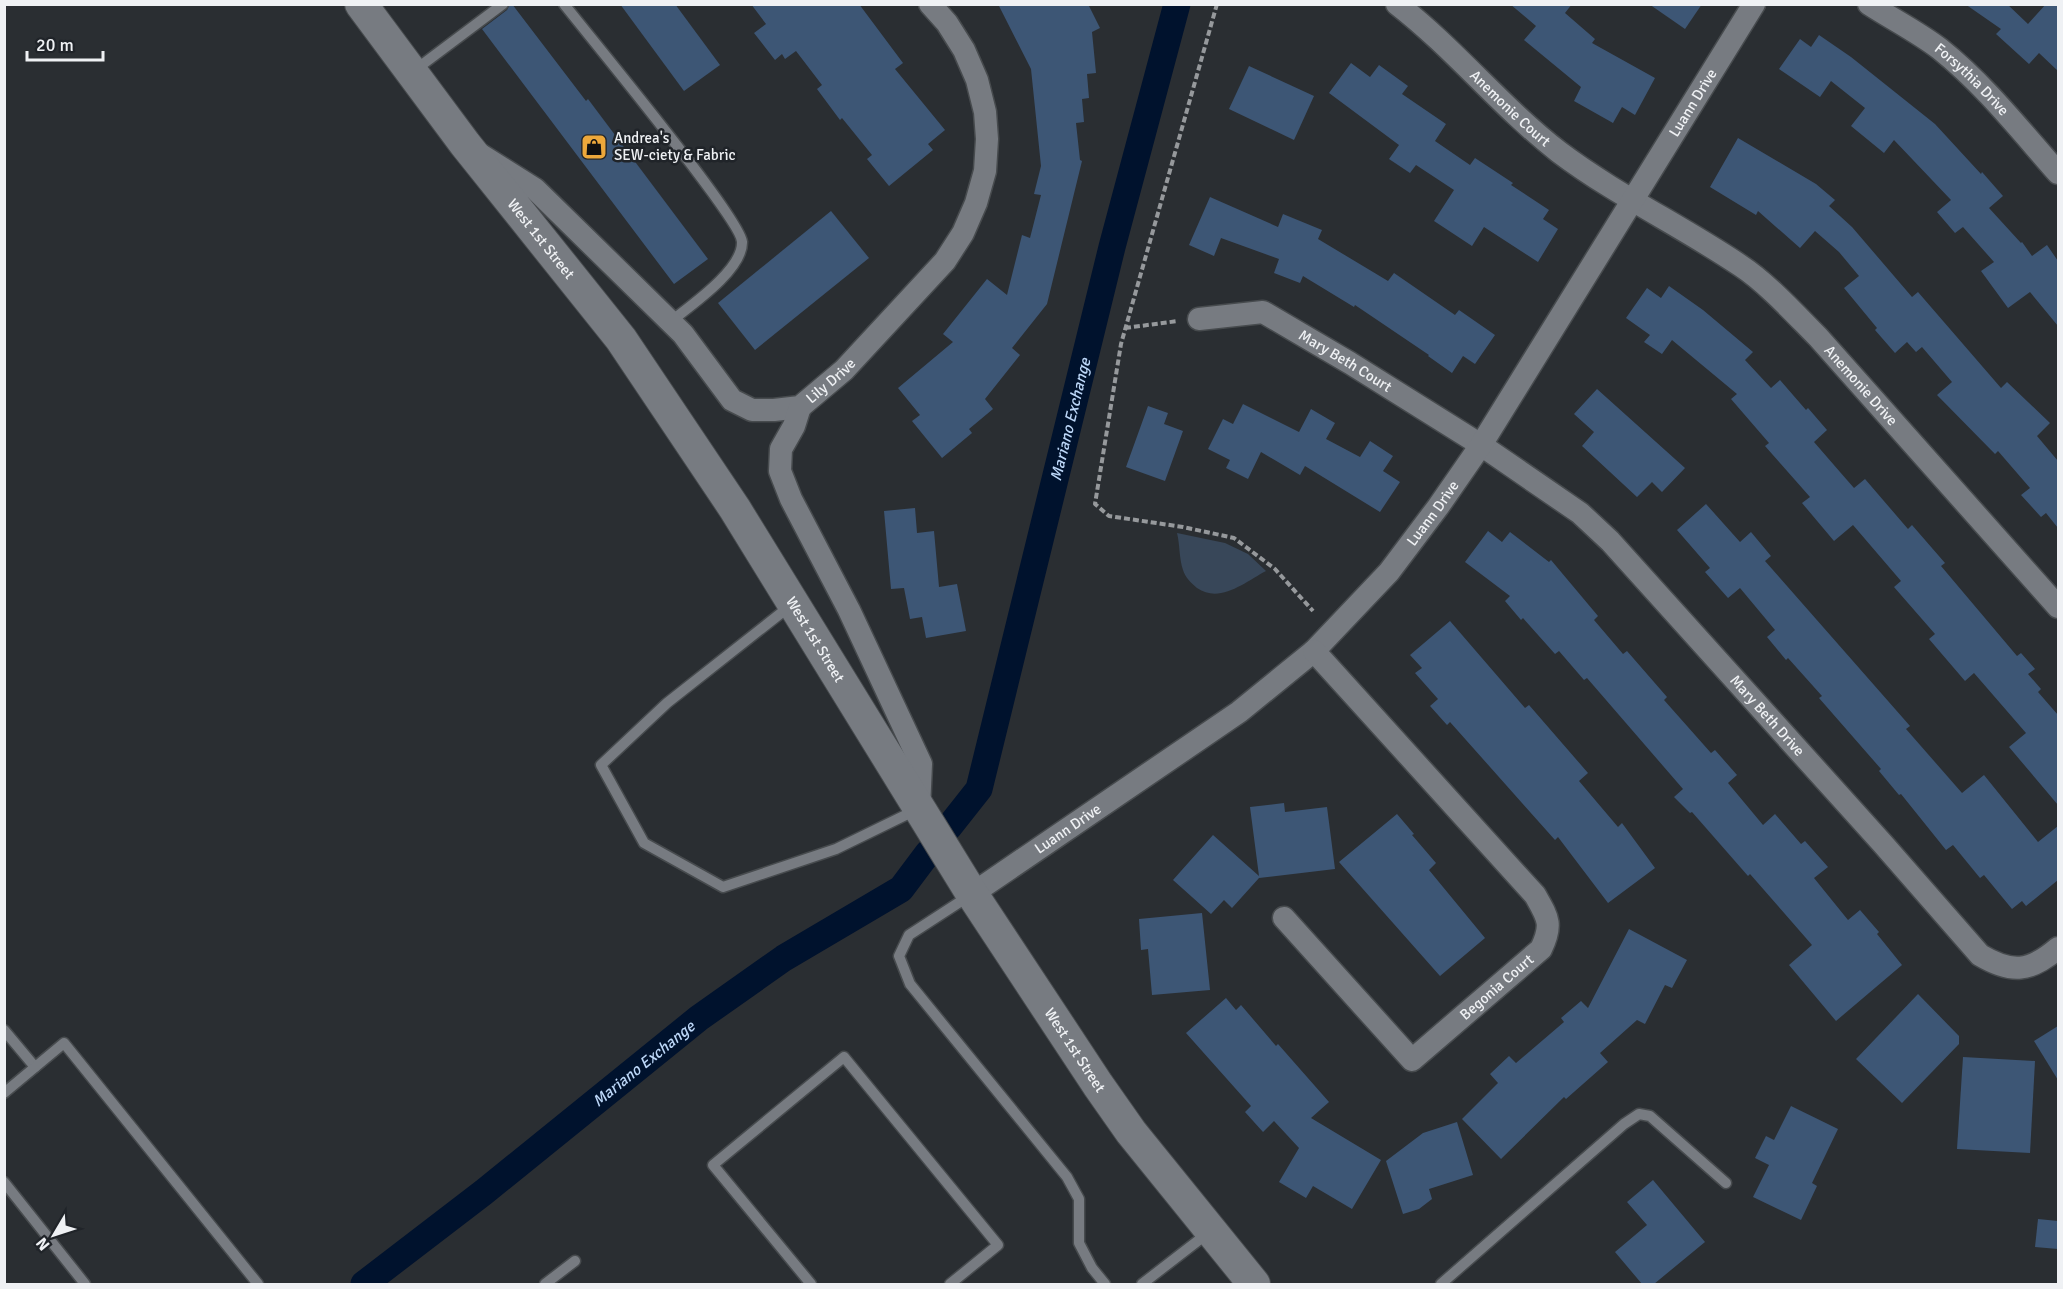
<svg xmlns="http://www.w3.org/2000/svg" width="2063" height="1289" font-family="Signika,sans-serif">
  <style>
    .green { fill: #384759 }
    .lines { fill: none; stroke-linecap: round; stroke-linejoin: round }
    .canal { stroke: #00122d; stroke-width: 27 }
    .building { fill: #3d5675 }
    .lane-casing { stroke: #474b4e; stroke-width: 13 }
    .street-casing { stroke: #474b4e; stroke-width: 25 }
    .secondary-casing { stroke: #474b4e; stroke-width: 34 }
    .path { stroke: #96999c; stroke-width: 4; stroke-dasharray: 6 3; stroke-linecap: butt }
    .lane { stroke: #777b81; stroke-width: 10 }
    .street { stroke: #777b81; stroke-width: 22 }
    .secondary { stroke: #777b81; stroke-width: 32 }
    .labels { text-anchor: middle; stroke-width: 5; stroke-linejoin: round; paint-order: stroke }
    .street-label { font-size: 15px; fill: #eff1f4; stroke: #202429 }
    .poi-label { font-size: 15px; fill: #eff1f4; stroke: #202429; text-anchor: start }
    .water-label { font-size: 16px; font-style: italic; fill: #bcd7f8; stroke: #202429 }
  </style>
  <rect width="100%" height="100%" fill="#2a2e32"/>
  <path class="green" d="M1177,533L1225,543L1248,554L1266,571C1245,582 1220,604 1197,588C1191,583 1185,577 1183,570C1179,558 1180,545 1177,533Z"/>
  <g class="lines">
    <g class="canal">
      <path id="s1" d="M949,827L979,789L1112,247L1177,4"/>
      <path id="s2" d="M364,1284L484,1192L699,1018L784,958L901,889L928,853"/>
    </g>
  </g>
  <g class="building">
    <path d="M510,4H512L586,101L588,99L708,259L674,284L482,29L507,10Z"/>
    <path d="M620,4H675L720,65L684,91Z"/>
    <path d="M751,4H859L903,63L895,69L945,130L928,144L933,150L889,186L867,159L872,155L842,118L840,120L817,89L822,85L796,51L785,59L782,54L775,60L754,33L766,24Z"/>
    <path d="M998,4H1088L1100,28L1092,32L1096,73L1087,74L1089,98L1082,99L1084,122L1076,123L1080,160L1082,161L1047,304L1012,348L1020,355L985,399L993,409L969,429L972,433L942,458L912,421L920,415L898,388L953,342L943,334L987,279L1007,295L1022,235L1030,238L1041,195L1034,194L1041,166L1031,69Z"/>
    <path d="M1510,4H1572L1565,13L1595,39L1592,43L1655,78L1635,115L1622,107L1613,123L1574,101L1581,87L1524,40L1536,26Z"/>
    <path d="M1649,4H1702L1685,29Z"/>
    <path d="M1965,4H2007L2028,24L2046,4H2058V71L2039,53L2029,64L1996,34L2001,29Z"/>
    <path d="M1819,35L1851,57L1935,124L1981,174L1982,172L2003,196L1989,208L2021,243L2022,242L2032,256L2047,245L2058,261V326L2030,292L2008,308L1981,271L1994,262L1963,227L1955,233L1937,212L1951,200L1894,140L1884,153L1851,126L1865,108L1831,81L1820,97L1779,69L1800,39L1811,47Z"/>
    <path d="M1351,63L1370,77L1379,65L1408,86L1402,94L1446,124L1435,141L1470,165L1475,158L1513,183L1511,185L1549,210L1543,219L1558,229L1538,262L1484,227L1472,246L1434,221L1454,190L1416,165L1410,173L1389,159L1399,145L1329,93Z"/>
    <path d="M1249,66L1314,96L1294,140L1229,109Z"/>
    <path d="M1738,138L1816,184L1835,200L1829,206L1852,227L1912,297L1918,292L2001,388L2007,382L2050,423L2037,436L2058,461V528L2046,513L2041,517L2021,495L2030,488L1998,451L1995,454L1937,395L1952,382L1922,347L1916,352L1907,342L1895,353L1875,330L1877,328L1844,288L1859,276L1839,252L1815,231L1800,248L1758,211L1756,215L1710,187Z"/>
    <path d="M1210,197L1278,227L1283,214L1322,230L1318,239L1388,281L1394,273L1455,315L1459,310L1495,335L1475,364L1463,356L1452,373L1428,356L1429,355L1355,305L1354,307L1303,276L1300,283L1274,273L1279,259L1221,238L1214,256L1189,245Z"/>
    <path d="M831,211L869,258L755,350L718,303Z"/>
    <path d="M1669,286L1703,310L1753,352L1745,360L1771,388L1780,380L1806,410L1808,408L1827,430L1814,442L1840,472L1854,488L1865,479L1908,529L1912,525L1945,563L1941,566L2017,656L2021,653L2035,669L2028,674L2041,689L2038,692L2058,715V805L2009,747L2026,733L1974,673L1965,681L1929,639L1935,634L1894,587L1901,581L1853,525L1834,541L1802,503L1810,497L1765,446L1769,443L1731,399L1737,394L1672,340L1662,354L1644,342L1650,335L1626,318L1647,288L1661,298Z"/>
    <path d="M1597,389L1685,468L1662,492L1652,482L1637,497L1582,446L1594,432L1574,414Z"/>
    <path d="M1243,404L1299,432L1311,409L1335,423L1326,439L1360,457L1370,441L1393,456L1383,471L1400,482L1380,512L1305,466L1300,475L1261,452L1248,479L1226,468L1230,460L1208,449L1223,419L1233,424Z"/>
    <path d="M1148,406L1168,413L1164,424L1183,431L1165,481L1126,467Z"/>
    <path d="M1706,504L1740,542L1751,532L1771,556L1765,561L1910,726L1906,729L1962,793L1984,775L2038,842L2058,826V880L2026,906L2022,901L2012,909L1984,875L1980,878L1953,845L1946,850L1901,794L1899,795L1879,771L1881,769L1819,698L1822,696L1788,658L1786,660L1767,637L1775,630L1740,588L1728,598L1705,572L1710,568L1677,530Z"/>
    <path d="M915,508L917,533L934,531L939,587L957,584L966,631L926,638L922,617L910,619L904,588L891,589L884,511Z"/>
    <path d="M1488,531L1502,542L1510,532L1549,562L1551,560L1598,616L1594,620L1623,654L1627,651L1667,697L1664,700L1711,753L1715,750L1737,775L1728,783L1763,825L1775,814L1801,844L1805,841L1828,867L1814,878L1848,920L1860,910L1879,932L1877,934L1902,965L1836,1021L1789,965L1812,945L1750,874L1748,876L1692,812L1690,813L1674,797L1683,789L1587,678L1584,680L1559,651L1555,654L1523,618L1521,620L1505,601L1510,596L1465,562Z"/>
    <path d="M1450,621L1525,708L1529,705L1588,773L1579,781L1618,827L1622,823L1655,868L1608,903L1558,837L1555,840L1450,722L1447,725L1430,706L1438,699L1415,673L1422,668L1410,655Z"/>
    <path d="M1284,803L1285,812L1327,807L1335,869L1259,878L1232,908L1224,900L1211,914L1173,880L1213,835L1259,876L1250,807Z"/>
    <path d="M1397,814L1414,834L1412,835L1436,863L1429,870L1485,938L1440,976L1339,862Z"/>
    <path d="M1202,913L1210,990L1152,995L1148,949L1141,950L1139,919Z"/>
    <path d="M1629,929L1687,960L1672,988L1665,985L1645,1024L1637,1020L1600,1053L1608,1062L1566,1099L1564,1097L1501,1159L1462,1119L1498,1083L1490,1074L1509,1056L1516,1063L1564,1022L1561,1018L1581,1001L1588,1008Z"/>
    <path d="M1918,994L1959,1036V1044L1902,1103L1856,1059Z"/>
    <path d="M1226,998L1236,1010L1241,1005L1276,1046L1278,1044L1329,1102L1311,1118L1381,1160L1352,1209L1313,1186L1306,1198L1279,1182L1299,1148L1274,1121L1263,1132L1245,1112L1251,1106L1186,1033Z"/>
    <path d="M2058,1026V1080L2034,1041Z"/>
    <path d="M1963,1057L2035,1061L2030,1153L1957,1149Z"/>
    <path d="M1791,1106L1838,1129L1812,1183L1817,1186L1801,1220L1753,1197L1769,1165L1755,1158L1766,1136L1774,1140Z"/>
    <path d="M1457,1122L1473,1175L1429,1189L1432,1199L1419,1209L1403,1214L1386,1161L1423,1133Z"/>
    <path d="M1653,1180L1705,1242L1654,1284H1642L1615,1252L1647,1225L1627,1202Z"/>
    <path d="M2038,1219L2058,1221V1249L2035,1247Z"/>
  </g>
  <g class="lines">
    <g class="lane-casing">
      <g id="lane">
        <path d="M564,4C588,35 742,220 742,242C743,270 690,306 670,322"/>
        <path d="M415,70L503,4"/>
        <path d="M790,606L667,703L601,765L644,843L723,887L836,849L916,810"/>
        <path d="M969,896L909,935L899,956L910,984L1067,1177L1079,1199V1243L1092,1268L1105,1284"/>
        <path d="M4,1030L35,1067"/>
        <path d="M4,1093L64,1043L258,1284"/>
        <path d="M4,1182L85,1284"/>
        <path d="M545,1284L575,1261"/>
        <path d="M811,1284L713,1165L844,1057L998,1245L950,1284"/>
        <path d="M1142,1284L1208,1233"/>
        <path d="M1441,1284L1624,1124L1639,1114L1650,1116L1726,1183"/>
      </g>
    </g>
    <g class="street-casing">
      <g id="street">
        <path id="s3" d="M1397,4C1455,49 1501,107 1559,152C1616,195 1682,226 1741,266C1767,283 1796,315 1818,337L2058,607"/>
        <path id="s4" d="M1869,4C1892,19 1918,32 1940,49C1985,85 2020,130 2058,173"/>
        <path id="s5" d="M481,155L535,189L683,334L732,400L752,410H774L800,407L844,370L945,261L963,233L976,203L985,171L987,139L985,112L977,80L964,50L947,23L930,4"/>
        <path id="s6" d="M1199,319L1263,312L1350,363L1481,445L1580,513L1610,541L1883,844L1980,955C2012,974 2030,972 2058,948"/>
        <path d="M800,407L794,426L781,449L780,471L791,499L849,610L921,764L919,809"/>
        <path id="s7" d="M972,894L1239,712L1314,651L1389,572L1438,507L1481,445L1754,4"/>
        <path id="s8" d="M1284,918L1412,1060L1541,949C1553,924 1548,918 1535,895L1314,651"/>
      </g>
    </g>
    <g class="secondary-casing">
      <g id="secondary">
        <path id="s9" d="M361,4L465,144L621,339L735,509L972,894L1098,1085L1131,1132L1254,1284"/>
      </g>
    </g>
    <g class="path">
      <path d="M1217,4L1121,344L1095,504L1109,516L1183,527L1234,538L1275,569L1313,611"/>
      <path d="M1125,328L1178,321"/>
    </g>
    <use href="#lane" class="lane"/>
    <use href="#street" class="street"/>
    <use href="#secondary" class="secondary"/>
  </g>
  <defs>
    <g id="shop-square" transform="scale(1.35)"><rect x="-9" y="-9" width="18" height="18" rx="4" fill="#eda83b" stroke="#202429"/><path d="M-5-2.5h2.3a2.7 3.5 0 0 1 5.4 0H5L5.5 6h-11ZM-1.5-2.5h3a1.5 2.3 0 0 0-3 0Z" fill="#111"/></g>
  </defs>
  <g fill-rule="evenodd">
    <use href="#shop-square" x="594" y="147"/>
  </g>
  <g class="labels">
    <g class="street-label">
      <text dy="5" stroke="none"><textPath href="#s4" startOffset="128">Forsythia Drive</textPath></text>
      <text dy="5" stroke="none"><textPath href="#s7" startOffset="1088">Luann Drive</textPath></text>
      <text dy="5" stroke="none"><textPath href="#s3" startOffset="154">Anemonie Court</textPath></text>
      <text dy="5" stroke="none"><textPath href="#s9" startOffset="296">West 1st Street</textPath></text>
      <text dy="5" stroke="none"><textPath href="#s6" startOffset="160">Mary Beth Court</textPath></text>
      <text dy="5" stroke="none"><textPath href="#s5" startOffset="464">Lily Drive</textPath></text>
      <text dy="5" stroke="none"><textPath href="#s3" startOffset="604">Anemonie Drive</textPath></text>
      <text dy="5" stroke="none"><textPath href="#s7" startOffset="602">Luann Drive</textPath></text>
      <text dy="5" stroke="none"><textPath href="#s9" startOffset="782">West 1st Street</textPath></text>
      <text dy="5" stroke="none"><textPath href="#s6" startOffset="716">Mary Beth Drive</textPath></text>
      <text dy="5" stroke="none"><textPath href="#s7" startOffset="116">Luann Drive</textPath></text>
      <text dy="5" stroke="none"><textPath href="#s8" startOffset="303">Begonia Court</textPath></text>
      <text dy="5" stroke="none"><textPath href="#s9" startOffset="1268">West 1st Street</textPath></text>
    </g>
    <g class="poi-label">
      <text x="614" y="143">Andrea's<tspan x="614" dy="17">SEW-ciety &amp; Fabric</tspan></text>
    </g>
    <g class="water-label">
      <text dy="6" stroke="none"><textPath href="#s1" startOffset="429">Mariano Exchange</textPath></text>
      <text dy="6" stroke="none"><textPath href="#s2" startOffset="356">Mariano Exchange</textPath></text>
    </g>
  </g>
  <rect width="2063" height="1289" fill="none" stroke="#eff1f4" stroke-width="12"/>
  <g transform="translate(54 1235) rotate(231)" stroke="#202429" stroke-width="4.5" paint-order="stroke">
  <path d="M0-4.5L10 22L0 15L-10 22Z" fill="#eff1f4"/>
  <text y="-9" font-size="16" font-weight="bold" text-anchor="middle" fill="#eff1f4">N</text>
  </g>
  <path d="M27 51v9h76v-9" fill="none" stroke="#eff1f4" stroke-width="3"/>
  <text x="36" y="51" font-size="18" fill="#eff1f4" stroke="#202429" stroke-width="4.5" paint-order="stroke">20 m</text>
</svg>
